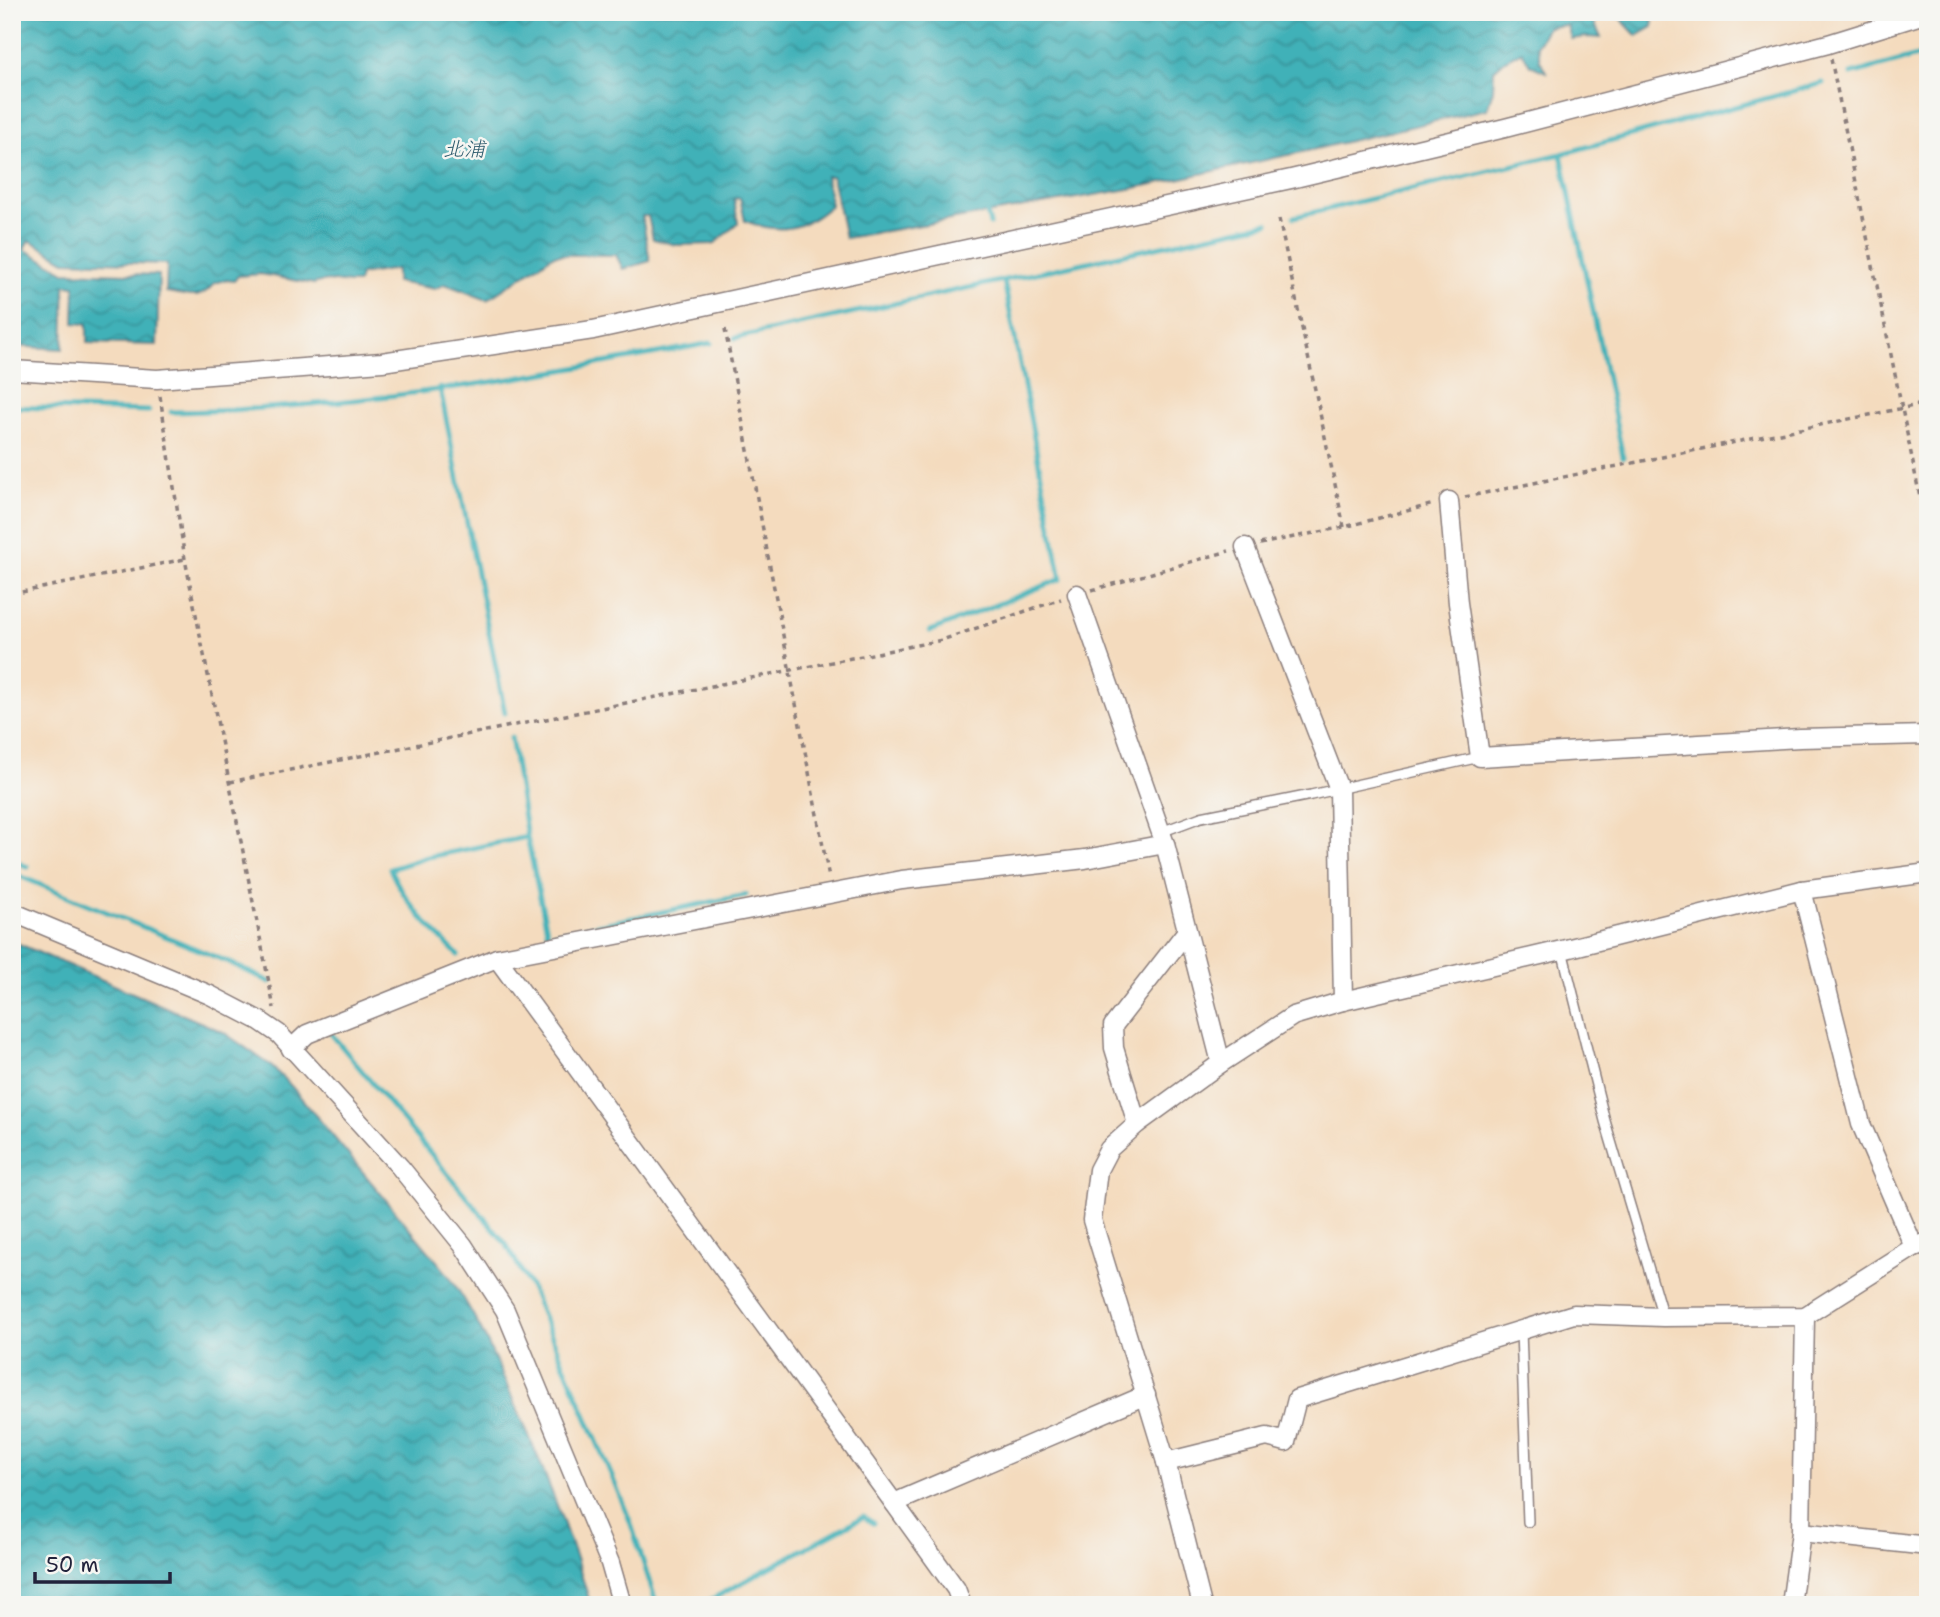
<svg xmlns="http://www.w3.org/2000/svg" width="1940" height="1617" font-family="'Shantell Sans','Klee One',sans-serif">
  <style>
    .water { fill: url(#water-waves); stroke: #326a7a; stroke-width: 2 }
    .lines { fill: none; stroke-linecap: round; stroke-linejoin: round }
    .stream { stroke: #41b1b8; stroke-width: 5 }
    .service-casing { stroke: #8b7e7c; stroke-width: 12 }
    .minor-casing { stroke: #8b7e7c; stroke-width: 21 }
    .path { stroke: #8b7e7c; stroke-width: 3.5; stroke-dasharray: 5 5; stroke-linecap: butt }
    .service { stroke: #fff; stroke-width: 9 }
    .minor { stroke: #fff; stroke-width: 18 }
    .labels { text-anchor: middle; stroke-width: 5; stroke-linejoin: round; paint-order: stroke }
    .water-label { font-size: 21px; font-style: italic; fill: #2e5b6d; stroke: #f6f6f2 }
  </style>
  <defs>
    <pattern id="water-waves" width="16" height="10" patternUnits="userSpaceOnUse" patternTransform="scale(1.75)"><rect width="16" height="10" fill="#41b1b8"/><path d="M0 5q4-4 8 0t8 0" fill="none" stroke="#369097"/></pattern>
  </defs>
  <rect width="100%" height="100%" fill="#f6f6f2"/>
  <filter id="ink" filterUnits="userSpaceOnUse"><feTurbulence type="fractalNoise" baseFrequency=".0143" numOctaves="2"/><feDisplacementMap in="SourceGraphic" scale="14" xChannelSelector="R" yChannelSelector="G"/><feConvolveMatrix kernelMatrix="1 2 1 2 8 2 1 2 1" color-interpolation-filters="sRGB"/></filter>
  <filter id="wash" filterUnits="userSpaceOnUse"><feTurbulence type="fractalNoise" baseFrequency=".00686" numOctaves="4" result="noise"/><feDisplacementMap in="SourceGraphic" scale="28" xChannelSelector="R" yChannelSelector="G"/><feGaussianBlur stdDeviation="1.57" result="paint"/><feColorMatrix in="noise" values="0 0 0 0 0 0 0 0 0 0 0 0 0 0 0 0 0 1.4 0 .05"/><feComposite in="paint" operator="in"/></filter>
  <g filter="url(#wash)">
    <rect width="100%" height="100%" fill="#f4dbbe"/>
    <g class="water">
      <path d="M12,12H1663L1652,15L1653,27L1637,36L1617,15L1598,14L1593,20L1601,38L1587,37L1571,39L1567,25L1548,27L1537,45L1540,60L1546,72L1530,65L1522,51L1505,60L1494,70L1493,90L1487,109L1307,151L1135,188L845,238L832,176H826L831,205C803,231 780,234 745,221L740,198L734,199L738,223L714,244L676,245L653,239L648,216H642L650,261L623,269L616,255H554L487,300L445,284L435,289L396,282V269L360,275L358,283C345,284 326,278 314,284L261,274L238,276L234,281L226,280L214,283C200,303 188,295 166,292L167,264L65,261L29,240L24,249L65,272L159,275L157,345L87,343V324L74,323L75,286L65,285L63,349L12,346Z"/>
      <path d="M12,941L223,1032L270,1065L292,1087L446,1272C474,1310 492,1352 511,1395C542,1463 569,1533 591,1605H12Z"/>
    </g>
    <g class="lines">
      <g class="stream">
        <path d="M1851,74L1928,53"/>
        <path d="M1561,154L1623,457"/>
        <path d="M986,210L990,224"/>
        <path d="M1294,217L1561,154L1823,83"/>
        <path d="M735,338L1268,223"/>
        <path d="M440,388L505,713"/>
        <path d="M12,407L149,411"/>
        <path d="M171,412C352,409 533,377 711,343"/>
        <path d="M930,631L1061,579L1004,281"/>
        <path d="M511,737L527,837L548,935L746,895"/>
        <path d="M12,860L28,867"/>
        <path d="M12,873L228,962L270,982"/>
        <path d="M458,955C430,928 406,904 390,869L428,857L527,837"/>
        <path d="M328,1030L506,1244L531,1288L613,1479L630,1521L657,1605"/>
        <path d="M701,1605L863,1517L873,1523"/>
      </g>
    </g>
  </g>
  <g filter="url(#ink)">
    <g class="lines">
      <g class="service-casing">
        <g id="service">
          <path d="M1161,832L1201,817L1311,795L1480,757"/>
          <path d="M1562,950L1605,1121L1663,1317"/>
          <path d="M1521,1331L1528,1522"/>
        </g>
      </g>
      <g class="minor-casing">
        <g id="minor">
          <path d="M12,370L157,379L382,362L593,330L1291,179L1505,128L1828,44L1928,13"/>
          <path d="M1449,501L1458,603L1480,757L1800,738L1928,735"/>
          <path d="M1245,547L1339,789L1343,1001"/>
          <path d="M1077,594L1165,844L1221,1063"/>
          <path d="M1802,890L1861,1124L1914,1247"/>
          <path d="M12,912L210,995L260,1021L279,1034L400,1167L463,1245L505,1310L610,1563L622,1605"/>
          <path d="M497,958L894,1503L956,1589L962,1605"/>
          <path d="M291,1049L307,1034L497,958L902,880L1085,859L1165,844"/>
          <path d="M1137,1124L1114,1048L1113,1026L1187,931"/>
          <path d="M1166,1462L1267,1437L1286,1442L1297,1399L1574,1314L1663,1317L1805,1316L1914,1247L1928,1242"/>
          <path d="M894,1503L1146,1395"/>
          <path d="M1801,1532L1928,1546"/>
          <path d="M1202,1605L1166,1462L1092,1220L1098,1170L1109,1149L1137,1124L1221,1063L1293,1016L1343,1001L1562,950L1802,890L1928,873"/>
          <path d="M1791,1605L1801,1532L1805,1316"/>
        </g>
      </g>
      <g class="path">
        <path d="M1831,59L1928,537"/>
        <path d="M1279,219L1344,527"/>
        <path d="M725,329L829,878"/>
        <path d="M160,396L185,559L274,1008"/>
        <path d="M1465,497L1928,403"/>
        <path d="M1260,544L1344,527L1434,504"/>
        <path d="M1092,590L1229,551"/>
        <path d="M12,594L185,559"/>
        <path d="M230,782L942,640L1061,599"/>
      </g>
      <use href="#service" class="service"/>
      <use href="#minor" class="minor"/>
    </g>
  </g>
  <g class="labels">
    <g class="water-label">
      <text x="464" y="156">北浦</text>
    </g>
  </g>
  <rect width="1940" height="1617" fill="none" stroke="#f6f6f2" stroke-width="42"/>
  <path d="M35 1572v10h135v-10" fill="none" stroke="#22223b" stroke-width="3.5"/>
  <text x="46" y="1572" font-size="21" fill="#22223b" stroke="#f6f6f2" stroke-width="5" paint-order="stroke">50 m</text>
</svg>
